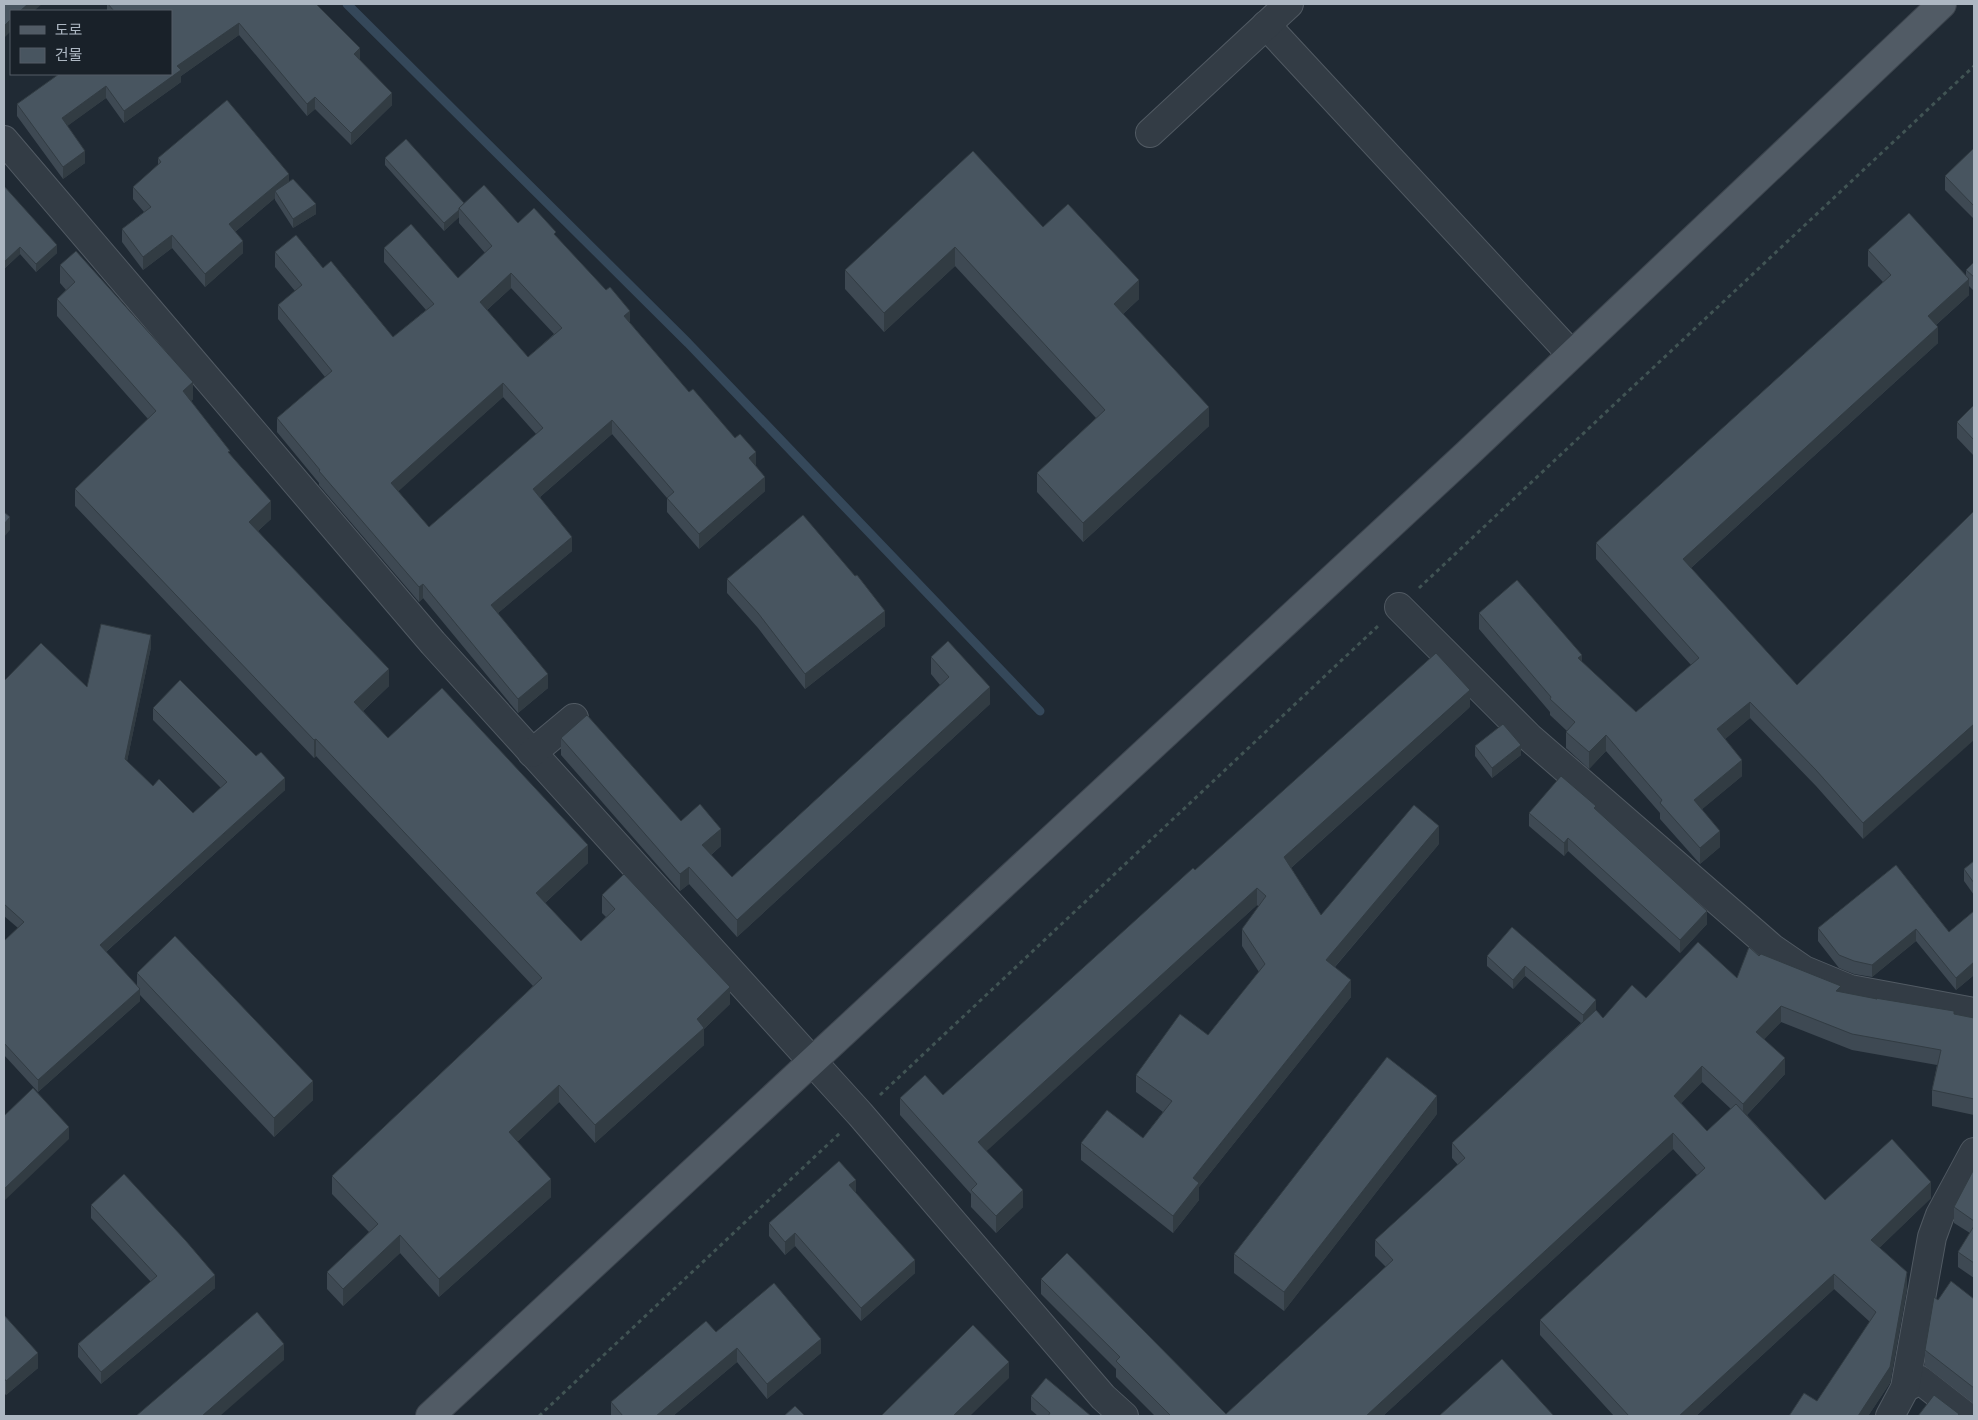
<svg xmlns="http://www.w3.org/2000/svg" width="1978" height="1420" font-family="Helvetica,'Noto Sans KR',sans-serif">
  <style>
    .lines { fill: none; stroke-linecap: round; stroke-linejoin: round }
    .stream { stroke: #35485a; stroke-width: 9 }
    .minor-casing { stroke: #515a63; stroke-width: 30 }
    .major-casing { stroke: #3d454e; stroke-width: 30 }
    .path { stroke: #415454; stroke-width: 3; stroke-dasharray: 4 4; stroke-linecap: butt }
    .minor { stroke: #333c45; stroke-width: 28 }
    .major { stroke: #515b65; stroke-width: 28 }
    .wall { fill: #3e4953; fill-rule: evenodd }
    .shaded-wall { fill: #323c43 }
    .building { fill: #485560; stroke: #323c43; fill-rule: evenodd }
  </style>
  <rect width="100%" height="100%" fill="#202a34"/>
  <g class="lines">
    <path class="stream" d="M347,4L688,343L1040,711"/>
    <g class="minor-casing">
      <g id="minor">
        <path d="M1266,25L1571,354"/>
        <path d="M1150,133L1289,4"/>
        <path d="M4,140L433,643L860,1114L1103,1397L1124,1416"/>
        <path d="M1399,607L1529,737L1772,948L1804,970L1850,989L1974,1012"/>
        <path d="M532,753L574,718"/>
        <path d="M1905,1388L1920,1380L1966,1416"/>
        <path d="M1890,1416L1905,1388L1932,1237L1940,1215L1974,1152"/>
      </g>
    </g>
    <g class="major-casing">
      <path id="major" d="M430,1416L1468,453L1942,4"/>
    </g>
    <g class="path">
      <path d="M1419,588L1974,66"/>
      <path d="M880,1095L1378,626"/>
      <path d="M539,1416L840,1133"/>
    </g>
    <use href="#minor" class="minor"/>
    <use href="#major" class="major"/>
  </g>
  <g class="wall">
    <path d="M107,4H316L360,60L392,105L351,145L315,109L307,116L239,35L181,76V82L124,123L106,98L67,126L85,163L63,179L17,116V104L171,11H107Z"/>
    <path d="M1974,148V219L1945,190V176Z"/>
    <path d="M158,158L289,182L316,214L293,228L275,200V198L235,232L243,253L205,287L172,248L143,270L122,242V229L144,212L133,199V187L158,166Z"/>
    <path d="M385,158L464,203L556,236L689,392L756,466L765,491L699,549L667,512V498L612,434L540,497L572,551L498,613L548,688L518,713L423,598L419,602L319,485V483L277,432V418L325,377L278,319V305L295,291L275,267V252L323,268L393,337L426,310L384,262V248L458,278L485,253L459,223V217L444,231L385,165ZM511,288L554,334L528,357L487,310ZM503,397L536,434L429,527L398,491Z"/>
    <path d="M4,186L57,253L36,272L20,254L4,269Z"/>
    <path d="M1043,227L1139,299L1123,314L1209,426L1083,542L1037,492V473L1096,418L955,266L884,332L845,289V270Z"/>
    <path d="M1868,250L1966,276V270L1974,262V291L1969,286V295L1936,325L1938,343L1691,568L1797,685L1974,511L1863,839L1816,786L1750,718L1725,739L1742,776L1702,809L1720,847L1700,864L1660,819V813L1606,751L1589,769L1566,748V732L1567,731L1550,715V712L1479,629V613L1582,662L1636,712L1691,665L1596,559V543L1883,282L1868,266Z"/>
    <path d="M60,265L193,399L191,401L230,454L271,519L258,531L389,686L363,711L388,738L588,863L545,903L581,941L606,917L602,913V895L730,1004L704,1029V1045L595,1143L559,1102L517,1142L551,1197L439,1297L400,1253L343,1306L327,1289V1272L369,1232L332,1194V1176L533,986L316,756L314,758L75,506V489L148,419L57,316V299L66,290L60,283Z"/>
    <path d="M1974,405V456L1957,438V422Z"/>
    <path d="M727,579L885,626L805,689L758,628L727,593Z"/>
    <path d="M151,647L127,761L153,786L193,813L221,788L153,720V708L285,790L106,952L137,986V973L313,1100L274,1137L140,995V1001L38,1092L4,1055V941L18,928L4,916V681L87,687Z"/>
    <path d="M931,657L990,704L737,937L689,884L680,891L561,755V738L681,821L721,846L711,855L732,877L940,685L931,674Z"/>
    <path d="M1470,707L1291,868L1321,915L1439,844L1335,967L1351,997L1199,1187V1200L1173,1233L1081,1160V1143L1143,1138L1163,1112L1136,1092V1075L1208,1035L1259,972L1242,946V929L1259,907L1257,905L986,1151L1023,1207L996,1233L971,1207V1194L900,1115V1098L943,1095L1195,870Z"/>
    <path d="M1475,746L1521,755L1492,778L1475,756Z"/>
    <path d="M1596,810L1707,924L1680,953L1568,851L1564,856L1529,826V813Z"/>
    <path d="M1974,861V895L1964,881V869Z"/>
    <path d="M1896,865L1949,932L1974,911V975L1956,990L1916,941L1872,977L1854,974L1839,968L1818,941V928Z"/>
    <path d="M1512,927L1596,1010L1603,1018L1646,998L1737,978L1759,956L1841,992L1875,999V998L1974,1018V1115L1932,1106V1090L1937,1065L1852,1050L1781,1022L1764,1039L1785,1074L1747,1115L1825,1200L1931,1198L1879,1248L1907,1288L1890,1383L1868,1416H1789L1817,1401L1870,1322L1834,1289L1696,1416H1614L1540,1335V1320L1697,1175L1673,1149L1383,1416H1155L1116,1377V1369L1041,1294V1279L1226,1414L1386,1267L1375,1256V1240L1458,1165L1452,1158V1143L1581,1023L1525,976L1513,989L1487,966V956ZM1702,1082L1731,1109L1707,1131L1681,1103Z"/>
    <path d="M1437,1114L1284,1311L1234,1273V1254Z"/>
    <path d="M1974,1169V1278L1958,1267V1252L1970,1233L1954,1223V1207Z"/>
    <path d="M856,1193L915,1273L861,1321L795,1246L785,1255L769,1236V1223Z"/>
    <path d="M91,1205L215,1288L101,1384L78,1357V1344L151,1282L91,1218Z"/>
    <path d="M1974,1299V1404L1925,1366V1350L1938,1300Z"/>
    <path d="M4,1315L38,1368L6,1395L4,1393Z"/>
    <path d="M716,1332L821,1353L767,1399L737,1362L673,1416H611V1402Z"/>
    <path d="M1031,1396L1091,1416H1038L1031,1410Z"/>
  </g>
  <g class="shaded-wall">
    <path d="M28,4H42L34,11H20Z"/>
    <path d="M11,19V31L4,38V26Z"/>
    <path d="M239,23V35L181,76V82L124,123V111L177,66Z"/>
    <path d="M360,48V61L354,54Z"/>
    <path d="M106,86V98L62,130V118Z"/>
    <path d="M392,93V105L351,145V133Z"/>
    <path d="M315,97V109L307,116V104Z"/>
    <path d="M85,151V163L63,179V167Z"/>
    <path d="M289,174V187L275,191V198L229,237V224Z"/>
    <path d="M316,204V214L293,228V219Z"/>
    <path d="M459,210V217L444,231V223Z"/>
    <path d="M172,235V248L143,270V257Z"/>
    <path d="M243,241V253L205,287V274Z"/>
    <path d="M57,245V253L36,272V264Z"/>
    <path d="M20,247V254L4,269V262Z"/>
    <path d="M955,247V266L884,332V313Z"/>
    <path d="M511,273V288L480,316V302Z"/>
    <path d="M1969,279V295L1928,332V316Z"/>
    <path d="M1139,280V299L1114,322V304Z"/>
    <path d="M630,311V325L624,316Z"/>
    <path d="M1938,327V343L1683,575V559Z"/>
    <path d="M193,382V399L183,408V391Z"/>
    <path d="M503,383V397L391,498V483Z"/>
    <path d="M1209,407V426L1083,542V523Z"/>
    <path d="M612,420V434L533,503V489Z"/>
    <path d="M756,452V466L749,473V458Z"/>
    <path d="M765,477V491L699,549V534Z"/>
    <path d="M271,501V519L249,539V522Z"/>
    <path d="M10,517V530L4,537V524Z"/>
    <path d="M572,537V551L491,619V605Z"/>
    <path d="M423,584V598L419,602V587Z"/>
    <path d="M885,611V626L805,689V674Z"/>
    <path d="M151,635V647L125,771V759Z"/>
    <path d="M1582,655V671L1578,658Z"/>
    <path d="M389,669V686L354,719V702Z"/>
    <path d="M548,674V688L518,713V699Z"/>
    <path d="M990,687V704L737,937V920Z"/>
    <path d="M1470,690V707L1284,874V857Z"/>
    <path d="M1750,702V718L1717,746V729Z"/>
    <path d="M1974,724V740L1863,839V823Z"/>
    <path d="M1606,735V751L1589,769V752Z"/>
    <path d="M316,739V756L314,758V740Z"/>
    <path d="M1521,745V755L1492,778V768Z"/>
    <path d="M1742,760V776L1694,816V800Z"/>
    <path d="M285,778V790L100,957V945Z"/>
    <path d="M1439,826V844L1326,977V960Z"/>
    <path d="M721,829V846L702,862V845Z"/>
    <path d="M1720,831V847L1700,864V848Z"/>
    <path d="M1568,838V851L1564,856V843Z"/>
    <path d="M588,845V863L536,911V893Z"/>
    <path d="M689,867V884L680,891V874Z"/>
    <path d="M1257,888V905L978,1159V1142Z"/>
    <path d="M1707,911V924L1680,953V940Z"/>
    <path d="M1916,929V941L1872,977V965Z"/>
    <path d="M1974,962V975L1956,990V978Z"/>
    <path d="M1525,966V976L1513,989V980Z"/>
    <path d="M1351,980V997L1199,1187V1200L1173,1233V1216L1193,1178Z"/>
    <path d="M1841,986V1002L1836,991Z"/>
    <path d="M730,987V1004L704,1029V1045L595,1143V1125L697,1019Z"/>
    <path d="M140,989V1001L38,1092V1080Z"/>
    <path d="M1596,1000V1010L1583,1025V1015Z"/>
    <path d="M1781,1006V1022L1756,1048V1032Z"/>
    <path d="M1785,1058V1074L1743,1119V1104Z"/>
    <path d="M1702,1066V1082L1674,1111V1096Z"/>
    <path d="M313,1081V1100L274,1137V1118Z"/>
    <path d="M559,1085V1102L509,1150V1132Z"/>
    <path d="M1437,1096V1114L1284,1311V1292Z"/>
    <path d="M69,1127V1139L4,1201V1189Z"/>
    <path d="M1673,1133V1149L1383,1416H1366Z"/>
    <path d="M551,1179V1197L439,1297V1279Z"/>
    <path d="M856,1180V1193L849,1185Z"/>
    <path d="M1931,1182V1198L1871,1256V1240Z"/>
    <path d="M1023,1190V1207L996,1233V1216Z"/>
    <path d="M795,1233V1246L785,1255V1242Z"/>
    <path d="M400,1235V1253L343,1306V1289Z"/>
    <path d="M915,1260V1273L861,1321V1308Z"/>
    <path d="M1907,1272V1288L1890,1383L1868,1416H1858Z"/>
    <path d="M1834,1274V1289L1696,1416H1679Z"/>
    <path d="M215,1275V1288L101,1384V1372Z"/>
    <path d="M821,1339V1353L767,1399V1384Z"/>
    <path d="M284,1344V1360L220,1416H202Z"/>
    <path d="M737,1348V1362L673,1416H656Z"/>
    <path d="M38,1353V1368L6,1395V1381Z"/>
    <path d="M1009,1362V1378L970,1416H953Z"/>
  </g>
  <g class="building">
    <path d="M4,4H28L20,11H11V19L4,26Z"/>
    <path d="M108,4H316L360,48L354,54L392,93L351,133L315,97L307,104L239,23L177,66L181,70L124,111L106,86L62,118L85,151L63,167L17,104L59,74H171V11H114Z"/>
    <path d="M227,100L289,174L229,224L243,241L205,274L172,235L143,257L122,229L151,207L133,187L161,162L158,158Z"/>
    <path d="M406,139L464,203L459,208V210L444,223L385,158Z"/>
    <path d="M1974,148V206L1945,176Z"/>
    <path d="M973,151L1043,227L1068,204L1139,280L1114,304L1209,407L1083,523L1037,473L1105,410L955,247L884,313L845,270Z"/>
    <path d="M293,179L316,204L293,219L275,191Z"/>
    <path d="M484,185L518,223L534,208L556,232L554,234L606,290L610,287L630,311L624,316L689,392L693,389L735,438L740,434L756,452L749,458L765,477L699,534L667,498L674,492L612,420L533,489L572,537L491,605L548,674L518,699L423,584L419,587L319,471L320,470L277,418L332,371L278,305L302,285L275,252L296,235L323,268L331,261L393,337L434,304L384,248L411,224L458,278L492,246L459,208ZM511,273L562,328L528,357L480,302ZM503,383L543,428L429,527L391,483Z"/>
    <path d="M4,186L57,245L36,264L20,247L4,262Z"/>
    <path d="M1909,213L1969,279L1928,316L1938,327L1683,559L1797,685L1974,511V724L1863,823L1816,770L1750,702L1717,729L1742,760L1694,800L1720,831L1700,848L1660,803L1662,800L1606,735L1589,752L1566,732L1575,722L1550,699L1551,697L1479,613L1517,580L1582,655L1578,658L1636,712L1699,658L1596,543L1891,275L1868,250Z"/>
    <path d="M76,251L193,382L183,391L230,451L228,452L271,501L249,522L389,669L354,702L388,738L442,688L588,845L536,893L581,941L615,909L602,895L624,874L730,987L697,1019L704,1028L595,1125L559,1085L509,1132L551,1179L439,1279L400,1235L343,1289L327,1272L378,1224L332,1176L542,978L316,739L314,740L75,489L156,411L57,299L75,282L60,265Z"/>
    <path d="M1974,262V277L1966,270Z"/>
    <path d="M1974,405V440L1957,422Z"/>
    <path d="M4,512L10,517L4,524Z"/>
    <path d="M803,515L855,576L857,575L885,611L805,674L758,613L727,579Z"/>
    <path d="M101,624L151,635L125,759L153,786L159,779L193,813L227,782L153,708L180,680L256,756L261,752L285,778L100,945L140,989L38,1080L4,1043V941L24,922L4,904V681L41,643L87,687Z"/>
    <path d="M948,641L990,687L737,920L689,867L680,874L561,738L587,715L681,821L700,804L721,829L702,845L732,877L949,677L931,657Z"/>
    <path d="M1436,653L1470,690L1284,857L1321,915L1414,805L1439,826L1326,960L1351,980L1193,1178L1199,1183L1173,1216L1081,1143L1107,1110L1143,1138L1172,1101L1136,1075L1180,1014L1208,1035L1265,964L1242,929L1266,896L1257,888L978,1142L1023,1190L996,1216L971,1190L977,1184L900,1098L925,1075L943,1095L1193,868L1195,870Z"/>
    <path d="M1503,724L1521,745L1492,768L1475,746Z"/>
    <path d="M1561,776L1596,806L1594,808L1707,911L1680,940L1568,838L1564,843L1529,813Z"/>
    <path d="M1974,861V883L1964,869Z"/>
    <path d="M1896,865L1949,932L1974,911V962L1956,978L1916,929L1872,965L1854,961L1839,955L1818,928Z"/>
    <path d="M1512,927L1596,1000L1583,1015L1525,966L1513,980L1487,956Z"/>
    <path d="M175,936L313,1081L274,1118L137,973Z"/>
    <path d="M1698,942L1737,978L1749,947L1759,956L1761,954L1841,986L1836,991L1877,999L1875,998L1954,1011V1014L1974,1018V1099L1932,1090L1941,1050L1852,1034L1781,1006L1756,1032L1785,1058L1743,1104L1702,1066L1674,1096L1707,1131L1736,1104L1825,1200L1892,1139L1931,1182L1871,1240L1907,1272L1890,1367L1858,1416H1789L1804,1393L1817,1401L1876,1312L1834,1274L1679,1416H1629L1540,1320L1705,1168L1673,1133L1366,1416H1171L1116,1361L1120,1357L1041,1279L1067,1253L1226,1414L1393,1260L1375,1240L1465,1158L1452,1143L1596,1010L1603,1018L1632,985L1646,998Z"/>
    <path d="M1387,1057L1437,1096L1284,1292L1234,1254Z"/>
    <path d="M33,1088L69,1127L4,1189V1116Z"/>
    <path d="M839,1161L856,1180L849,1185L915,1260L861,1308L795,1233L785,1242L769,1223Z"/>
    <path d="M1974,1169V1221L1954,1207Z"/>
    <path d="M124,1174L186,1241L215,1275L101,1372L78,1344L157,1276L91,1205Z"/>
    <path d="M1974,1226V1263L1958,1252Z"/>
    <path d="M1951,1281L1974,1299V1388L1925,1350L1934,1297L1938,1300Z"/>
    <path d="M774,1283L821,1339L767,1384L737,1348L656,1416H623L611,1402L706,1321L716,1332Z"/>
    <path d="M257,1312L284,1344L202,1416H136Z"/>
    <path d="M4,1315L38,1353L6,1381L4,1378Z"/>
    <path d="M973,1325L1009,1362L953,1416H881Z"/>
    <path d="M1502,1359L1554,1416H1439Z"/>
    <path d="M1046,1378L1091,1416H1048L1050,1413L1031,1396Z"/>
    <path d="M1934,1395L1959,1414L1957,1416H1918Z"/>
    <path d="M795,1406L805,1416H784Z"/>
  </g>
  <rect width="1978" height="1420" fill="none" stroke="#adb7c2" stroke-width="10"/>
  <rect x="10" y="10" width="162" height="65" fill="#192129" stroke="#545d66"/>
  <rect x="20" y="26" width="25" height="8" fill="#515b65" stroke="#545d66"/>
  <text x="55" y="35" font-size="15" fill="#adb7c2">도로</text>
  <rect x="20" y="48" width="25" height="15" fill="#485560" stroke="#545d66"/>
  <text x="55" y="60" font-size="15" fill="#adb7c2">건물</text>
</svg>
